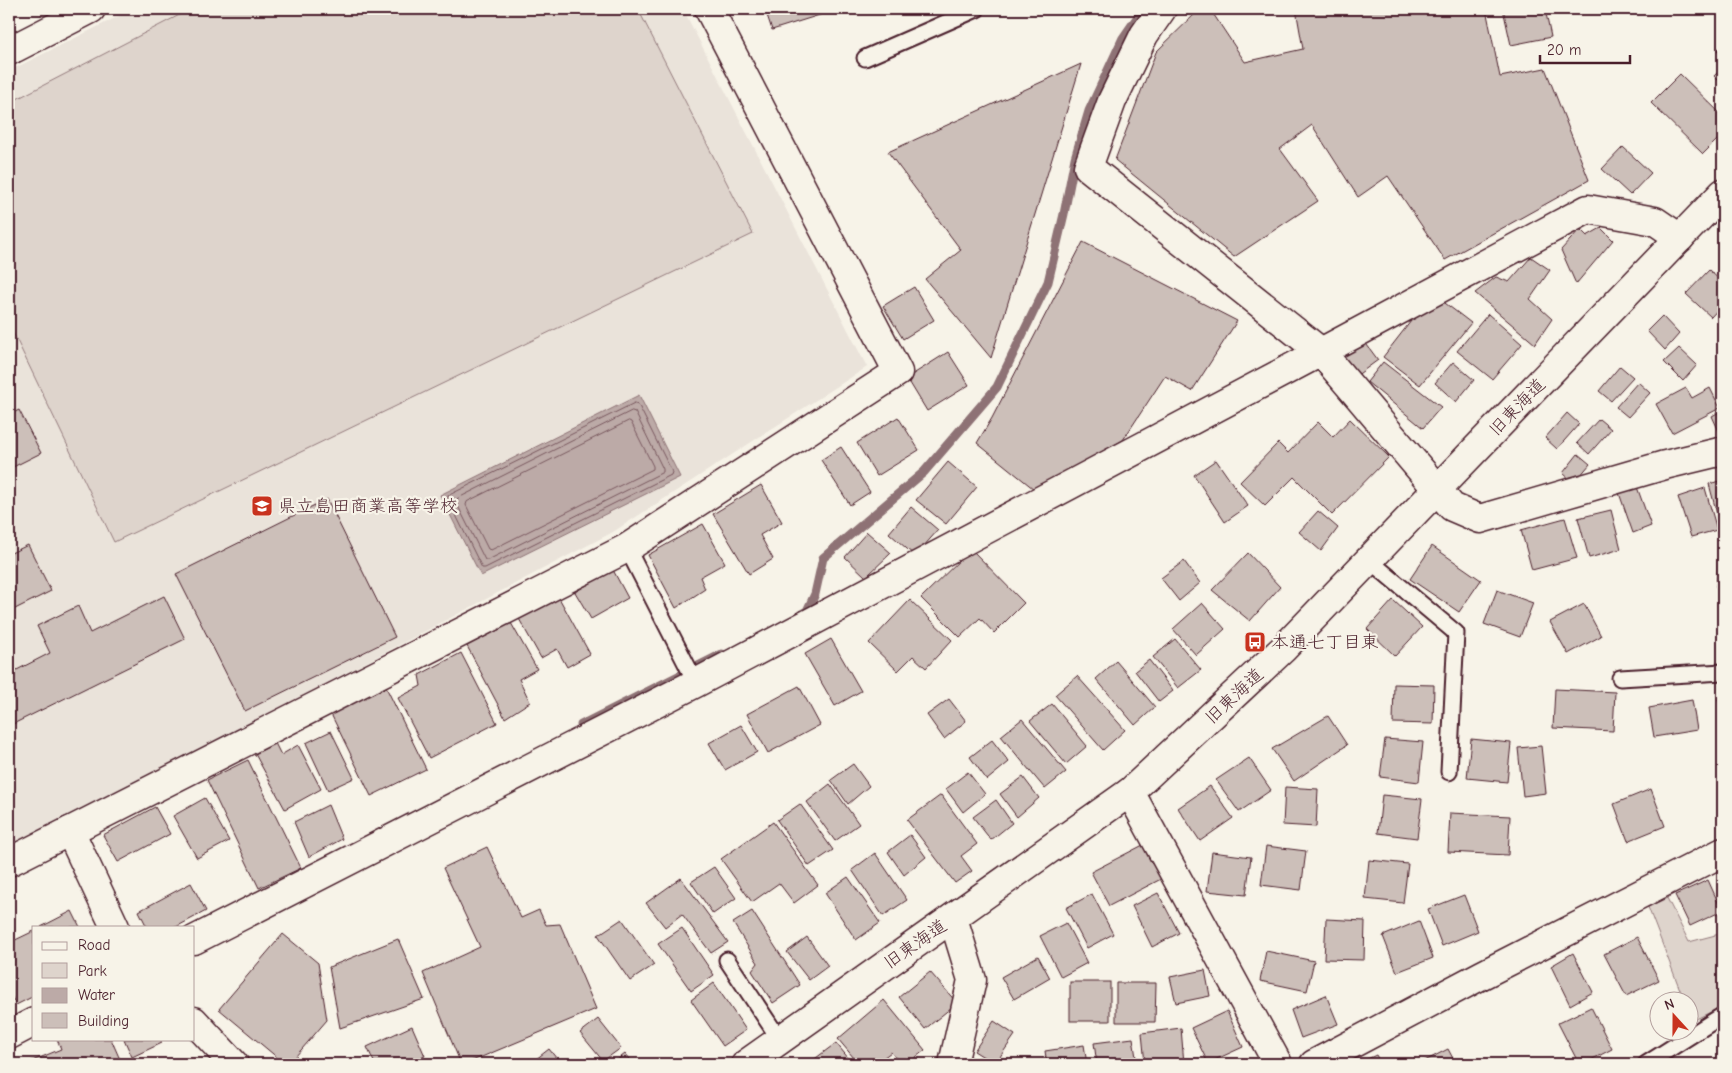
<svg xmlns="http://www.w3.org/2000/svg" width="1732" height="1073" font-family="'Comic Neue','Klee One',sans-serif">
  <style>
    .built { fill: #eae3da }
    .green { fill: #ded4cc; stroke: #947a7c }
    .water { fill: #bcaaa7; stroke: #8e7275 }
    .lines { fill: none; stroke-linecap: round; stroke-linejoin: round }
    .shore { stroke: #78575d; stroke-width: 1 }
    .stream { stroke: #8e7275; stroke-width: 9 }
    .building { fill: #ccbfb9; stroke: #4a1f2b }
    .service-casing { stroke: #4a1f2b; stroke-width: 19 }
    .minor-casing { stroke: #4a1f2b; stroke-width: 31 }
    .tertiary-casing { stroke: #4a1f2b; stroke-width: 31 }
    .service { stroke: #f7f3e8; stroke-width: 15 }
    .minor { stroke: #f7f3e8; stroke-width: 28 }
    .tertiary { stroke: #f7f3e8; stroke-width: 28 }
    .labels { text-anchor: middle; stroke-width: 4.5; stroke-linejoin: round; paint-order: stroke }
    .street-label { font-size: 18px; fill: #4a1f2b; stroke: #f7f3e8 }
    .poi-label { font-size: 18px; fill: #4a1f2b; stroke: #f7f3e8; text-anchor: start }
  </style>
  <rect width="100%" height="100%" fill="#f7f3e8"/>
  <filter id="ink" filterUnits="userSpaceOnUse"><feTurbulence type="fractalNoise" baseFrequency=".02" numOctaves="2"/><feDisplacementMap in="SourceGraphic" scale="10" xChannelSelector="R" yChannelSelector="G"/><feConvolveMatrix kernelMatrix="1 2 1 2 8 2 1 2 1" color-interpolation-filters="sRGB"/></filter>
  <g filter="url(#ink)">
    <path class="built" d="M133,9H683L867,367L613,532L9,851V71Z"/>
    <g class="green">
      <path d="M191,9H638L753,234L114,542L9,324V103Z"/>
      <path d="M1667,898L1689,942L1723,933V1006L1692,1021L1690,1016V1000H1684L1648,907Z"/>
    </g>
    <path class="water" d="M639,395L680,477L481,576L440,495Z"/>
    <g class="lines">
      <g class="shore">
        <path d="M635,403L638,404L672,472L671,475L485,568H482L448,499V496Z"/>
        <path d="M632,411L635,412L663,469V472L488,560H485L456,502L457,499Z"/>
        <path d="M629,421L631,422L653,466V469L491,550L488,549L466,505L467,502Z"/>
      </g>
      <g class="stream">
        <path d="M800,615L807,611L815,594L823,558L924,472L997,387L1048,282L1064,214L1075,158L1089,111L1123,38L1143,9"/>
        <path d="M581,725L722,654"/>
      </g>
    </g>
    <g class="building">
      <path d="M765,9H824L826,13L772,30Z"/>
      <path d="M1200,9H1210L1245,62L1303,49L1296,9H1486L1500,77L1545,68L1589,180L1445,260L1388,176L1358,197L1312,125L1280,149L1318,201L1234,257L1115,160L1156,52Z"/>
      <path d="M1503,9H1545L1551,37L1511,45Z"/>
      <path d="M1723,44V57L1717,50Z"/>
      <path d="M1081,64L991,358L925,279L961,250L888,152Z"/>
      <path d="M1723,67V85L1714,76Z"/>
      <path d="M1680,74L1723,116V134L1703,154L1651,103Z"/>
      <path d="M1623,147L1651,173L1630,195L1602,169Z"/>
      <path d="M1601,228L1613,240L1576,284L1561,250L1580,229L1587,236Z"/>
      <path d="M1083,242L1237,321L1192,391L1165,376L1123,440L1034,489L977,443L992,418Z"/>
      <path d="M1531,257L1550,270L1530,299L1552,319L1535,344L1475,293L1496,277L1509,282Z"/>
      <path d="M1709,270L1723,283V304L1711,317L1686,294Z"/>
      <path d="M914,287L934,320L903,339L883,306Z"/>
      <path d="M1441,300L1471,323L1420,385L1383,357L1418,312Z"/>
      <path d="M1488,314L1522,344L1492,379L1457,351Z"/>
      <path d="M1662,316L1679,334L1665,350L1647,331Z"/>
      <path d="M1364,341L1378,360L1356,376L1342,357Z"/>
      <path d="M1679,348L1697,365L1683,381L1664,362Z"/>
      <path d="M948,352L969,385L927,411L907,378Z"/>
      <path d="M1383,362L1441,407L1423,428L1367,382Z"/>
      <path d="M1453,362L1474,380L1456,402L1435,383Z"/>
      <path d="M1620,366L1633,377L1611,401L1599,391Z"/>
      <path d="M1638,382L1650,393L1628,417L1616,407Z"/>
      <path d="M1686,388L1692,398L1710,388L1720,408L1672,433L1656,404Z"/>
      <path d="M19,410L41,453L9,469V415Z"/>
      <path d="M1723,410V440L1712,416Z"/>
      <path d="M1567,413L1579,424L1557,449L1545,438Z"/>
      <path d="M898,417L919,450L877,476L857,443Z"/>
      <path d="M1350,419L1389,457L1332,515L1294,477L1265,506L1240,482L1278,443L1288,453L1318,422L1333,437Z"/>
      <path d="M1599,419L1611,429L1589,454L1577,443Z"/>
      <path d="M841,447L870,492L850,505L821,460Z"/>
      <path d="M1578,454L1590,464L1574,483L1563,473Z"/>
      <path d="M1216,460L1248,506L1225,522L1194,475Z"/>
      <path d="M948,462L977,487L946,524L916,500Z"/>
      <path d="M1723,480V532L1722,533L1709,484Z"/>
      <path d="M761,485L782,522L760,535L773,559L749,574L713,514Z"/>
      <path d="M1637,487L1651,526L1633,533L1619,493Z"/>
      <path d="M1705,488L1717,530L1691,537L1678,497Z"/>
      <path d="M327,499L395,637L245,711L176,574Z"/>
      <path d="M911,507L938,530L915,556L889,533Z"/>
      <path d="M1611,510L1621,549L1589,558L1578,518Z"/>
      <path d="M1318,511L1338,528L1321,551L1299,532Z"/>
      <path d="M1565,518L1577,558L1532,570L1521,530Z"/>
      <path d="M703,524L725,563L700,577L705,589L676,608L648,555Z"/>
      <path d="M867,532L891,553L866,577L845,557Z"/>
      <path d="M28,545L51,591L9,612V554Z"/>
      <path d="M1432,546L1481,580L1459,612L1410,579Z"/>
      <path d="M971,549L1024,603L994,633L980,618L960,637L921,598Z"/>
      <path d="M1723,551V586L1716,587L1719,552Z"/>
      <path d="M1248,553L1280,587L1250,621L1212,590Z"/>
      <path d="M1184,561L1200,583L1179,601L1161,578Z"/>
      <path d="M613,570L628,598L591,619L575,592Z"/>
      <path d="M1497,590L1533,603L1520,637L1484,624Z"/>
      <path d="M164,596L185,639L9,726V674L50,653L37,626L78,606L90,633Z"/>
      <path d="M558,596L590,654L567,667L557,649L541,658L518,617Z"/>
      <path d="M910,600L952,640L926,668L913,656L898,671L869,643Z"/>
      <path d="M1393,600L1422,627L1395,656L1367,629Z"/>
      <path d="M1202,603L1225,629L1196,655L1173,629Z"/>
      <path d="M1584,604L1601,636L1568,654L1550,622Z"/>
      <path d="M511,623L537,669L519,679L530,702L505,718L467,646Z"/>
      <path d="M831,639L861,691L835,706L805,654Z"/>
      <path d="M1175,639L1201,670L1178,688L1153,657Z"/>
      <path d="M461,653L497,723L429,758L398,698L421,686L419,675Z"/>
      <path d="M1149,660L1173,691L1159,702L1135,671Z"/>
      <path d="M1116,661L1155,707L1135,725L1096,679Z"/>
      <path d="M1077,676L1125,730L1103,750L1055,695Z"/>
      <path d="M1394,684L1434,685L1433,724L1393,723Z"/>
      <path d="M385,685L426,769L371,796L330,712Z"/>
      <path d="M799,686L820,725L768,753L747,714Z"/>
      <path d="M1555,689L1615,692L1613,731L1553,728Z"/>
      <path d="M1723,697V714L1718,699Z"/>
      <path d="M949,699L966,721L944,739L927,715Z"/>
      <path d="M1692,700L1697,730L1654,737L1649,708Z"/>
      <path d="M1052,704L1087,746L1066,764L1030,721Z"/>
      <path d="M1328,716L1347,745L1294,781L1272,749Z"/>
      <path d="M1022,719L1066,772L1045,789L1001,736Z"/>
      <path d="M741,725L757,752L725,770L709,743Z"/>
      <path d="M331,731L354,778L328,790L306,743Z"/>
      <path d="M1385,739L1423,742L1419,782L1380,777Z"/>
      <path d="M1471,739L1511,743L1507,782L1467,778Z"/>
      <path d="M992,740L1009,762L987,780L970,757Z"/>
      <path d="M275,743L281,755L298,745L321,789L285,809L255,754Z"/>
      <path d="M1541,746L1546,793L1523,796L1518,748Z"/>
      <path d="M1249,758L1271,790L1239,812L1216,780Z"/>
      <path d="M248,760L301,868L259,888L207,780Z"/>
      <path d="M853,764L869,786L848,804L831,780Z"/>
      <path d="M968,772L985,794L963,812L946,789Z"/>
      <path d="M1023,777L1039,798L1017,817L1000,794Z"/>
      <path d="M830,784L859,824L835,841L807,802Z"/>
      <path d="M1210,786L1233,818L1200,841L1178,808Z"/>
      <path d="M1285,787L1318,789L1316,827L1283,825Z"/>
      <path d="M1651,789L1665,826L1628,841L1614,804Z"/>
      <path d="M941,795L977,844L961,856L972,871L955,883L907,820Z"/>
      <path d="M1382,795L1422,799L1417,838L1378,833Z"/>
      <path d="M205,798L229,841L197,858L173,816Z"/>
      <path d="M996,800L1012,823L991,840L973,817Z"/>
      <path d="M800,804L833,850L809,866L777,820Z"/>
      <path d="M328,805L342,839L309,857L294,822Z"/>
      <path d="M155,807L170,834L118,862L103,835Z"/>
      <path d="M1450,813L1510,816L1508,855L1448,852Z"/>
      <path d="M773,822L818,885L794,903L779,883L752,902L721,859Z"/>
      <path d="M910,835L926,857L904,875L888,852Z"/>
      <path d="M1143,845L1161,879L1109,906L1091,872Z"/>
      <path d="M1266,846L1306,851L1301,890L1261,885Z"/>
      <path d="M487,847L521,918L539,910L546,925L560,924L596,1009L465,1064H461L423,973L480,947L443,868Z"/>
      <path d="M1212,852L1251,857L1246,895L1207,891Z"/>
      <path d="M875,853L907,900L883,916L852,870Z"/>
      <path d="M1369,860L1408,864L1403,903L1365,899Z"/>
      <path d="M714,867L736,898L713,914L691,882Z"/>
      <path d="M848,877L880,923L856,940L825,893Z"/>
      <path d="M681,878L728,942L711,953L682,914L665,927L646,903Z"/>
      <path d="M1708,880L1722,911L1690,926L1675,895Z"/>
      <path d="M191,883L206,911L176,927H147L139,911Z"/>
      <path d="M1158,893L1179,933L1152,947L1132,906Z"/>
      <path d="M1092,894L1113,934L1087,948L1066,908Z"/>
      <path d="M1464,895L1478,931L1442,946L1428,909Z"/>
      <path d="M72,911L80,927H41Z"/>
      <path d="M752,911L800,985L773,1003L752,971L758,963L733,923Z"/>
      <path d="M622,919L654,965L630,981L598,935Z"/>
      <path d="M1326,919L1365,921L1364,960L1324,959Z"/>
      <path d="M1419,921L1433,958L1397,972L1383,936Z"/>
      <path d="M1066,923L1087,963L1061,977L1040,936Z"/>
      <path d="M682,928L714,975L691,991L658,944Z"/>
      <path d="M34,931V996L16,1005L9,992V943Z"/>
      <path d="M283,934L318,963L327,1020L289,1064H285L219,1009Z"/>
      <path d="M807,937L828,966L809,980L787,952Z"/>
      <path d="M1637,937L1659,980L1626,996L1604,954Z"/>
      <path d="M398,939L424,999L340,1028L329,967Z"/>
      <path d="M1266,951L1314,961L1307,991L1260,981Z"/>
      <path d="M1573,953L1593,992L1570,1005L1551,966Z"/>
      <path d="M1038,956L1050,978L1014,999L1001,977Z"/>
      <path d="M1205,970L1210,996L1176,1003L1170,977Z"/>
      <path d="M930,972L957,1003L925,1029L899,997Z"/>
      <rect x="1070" y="982" width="40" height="39"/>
      <path d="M714,983L746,1030L723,1046L691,1000Z"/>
      <path d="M1116,983H1156L1155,1022H1116Z"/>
      <path d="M1326,995L1338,1024L1301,1038L1291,1010Z"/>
      <path d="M884,1000L925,1050L907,1064H901L891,1052L875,1064H859L838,1039Z"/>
      <path d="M1591,1007L1612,1049L1583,1064H1579L1558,1023Z"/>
      <path d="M1227,1011L1243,1047L1208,1063L1191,1028Z"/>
      <path d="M598,1019L621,1048L603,1061L580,1033Z"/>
      <path d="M994,1021L1015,1035L995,1064L974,1051Z"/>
      <path d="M412,1026L425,1056L407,1064H375L367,1047Z"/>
      <path d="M1181,1028L1184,1064H1145L1142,1033Z"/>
      <path d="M1133,1038L1137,1064H1097L1094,1043Z"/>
      <path d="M57,1039H111L122,1064H25L61,1049Z"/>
      <path d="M124,1039H160L162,1043L132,1057Z"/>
      <path d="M836,1043L853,1064H808Z"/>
      <path d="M1084,1045L1087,1064H1047L1045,1051Z"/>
      <path d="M549,1049L561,1064H532L531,1063Z"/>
      <path d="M1448,1049L1456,1064H1419Z"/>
      <path d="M625,1054L633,1064H612Z"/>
      <path d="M1376,1055L1381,1064H1357Z"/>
      <path d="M352,1058L355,1064H340Z"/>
    </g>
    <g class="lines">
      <g class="service-casing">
        <g id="service">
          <path d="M865,58L977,9"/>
          <path d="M627,548L696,683"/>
          <path d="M1369,560L1456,633L1449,772"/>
          <path d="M1620,678L1723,672"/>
          <path d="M727,960L780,1040"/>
          <path d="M1646,1064L1723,1015"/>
        </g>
      </g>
      <g class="minor-casing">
        <g id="minor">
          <path d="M1162,9L1144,35L1112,101L1088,167L1321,352L1452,507L1480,519L1665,465L1723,451"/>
          <path d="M9,51L91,9"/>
          <path d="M1130,792L1278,1064"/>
          <path d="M70,831L115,927"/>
          <path d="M9,862L627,548L898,372L709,9"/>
          <path d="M953,918L972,980L953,1064"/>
          <path d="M194,940L696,683L1321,352L1588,209L1655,221L1680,238"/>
          <path d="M194,1021L234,1064"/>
          <path d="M9,1035L34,1022"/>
          <path d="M1314,1064L1482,975L1723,852"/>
        </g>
      </g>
      <g class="tertiary-casing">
        <path id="tertiary" d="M746,1064L1130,792L1283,649L1723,193"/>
      </g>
      <use href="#service" class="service"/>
      <use href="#minor" class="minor"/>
      <use href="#tertiary" class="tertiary"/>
    </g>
  </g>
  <defs>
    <g id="school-square" transform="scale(1.125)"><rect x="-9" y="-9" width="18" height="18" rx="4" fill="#c8321e" stroke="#f7f3e8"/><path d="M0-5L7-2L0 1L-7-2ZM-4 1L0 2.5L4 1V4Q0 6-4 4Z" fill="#fff"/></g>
    <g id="bus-square" transform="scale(1.125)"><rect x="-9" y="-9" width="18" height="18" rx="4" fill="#c8321e" stroke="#f7f3e8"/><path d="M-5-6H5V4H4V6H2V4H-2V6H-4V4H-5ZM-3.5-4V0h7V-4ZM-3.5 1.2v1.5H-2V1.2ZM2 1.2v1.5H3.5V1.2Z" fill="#fff"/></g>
  </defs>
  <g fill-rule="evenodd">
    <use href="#school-square" x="262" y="506"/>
    <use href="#bus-square" x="1255" y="642"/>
  </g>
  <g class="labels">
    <g class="street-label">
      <text transform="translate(1517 407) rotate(-46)" y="6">旧東海道</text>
      <text transform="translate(1234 696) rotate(-43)" y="6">旧東海道</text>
      <text transform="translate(915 944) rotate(-35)" y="6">旧東海道</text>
    </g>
    <g class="poi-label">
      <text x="278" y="512">県立島田商業高等学校</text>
      <text x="1271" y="648">本通七丁目東</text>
    </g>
  </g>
  <rect width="1732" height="1073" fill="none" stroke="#f7f3e8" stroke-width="30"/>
  <rect x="15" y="15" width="1702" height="1043" fill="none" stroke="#4a1f2b" stroke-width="2" filter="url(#ink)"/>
  <rect x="32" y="926" width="162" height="115" fill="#f7f3e8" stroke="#b29e9c"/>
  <rect x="42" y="942" width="25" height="8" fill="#f7f3e8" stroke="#b29e9c"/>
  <text x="78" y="950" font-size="15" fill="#4a1f2b">Road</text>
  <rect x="42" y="963" width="25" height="15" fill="#ded4cc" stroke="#b29e9c"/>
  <text x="78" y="976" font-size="15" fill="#4a1f2b">Park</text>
  <rect x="42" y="988" width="25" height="15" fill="#bcaaa7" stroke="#b29e9c"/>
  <text x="78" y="1000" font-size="15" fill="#4a1f2b">Water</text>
  <rect x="42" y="1013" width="25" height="15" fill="#ccbfb9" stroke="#b29e9c"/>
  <text x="78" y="1026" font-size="15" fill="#4a1f2b">Building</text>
  <g transform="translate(1674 1016) rotate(339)"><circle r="24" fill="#f7f3e8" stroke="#b29e9c"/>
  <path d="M0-4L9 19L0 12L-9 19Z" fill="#c8321e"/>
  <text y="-8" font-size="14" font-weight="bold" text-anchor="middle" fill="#4a1f2b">N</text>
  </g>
  <path d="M1540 55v8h90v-8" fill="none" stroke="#4a1f2b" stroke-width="2.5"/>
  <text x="1547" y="55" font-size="15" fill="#4a1f2b" stroke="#f7f3e8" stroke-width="4" paint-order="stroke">20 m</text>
</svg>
